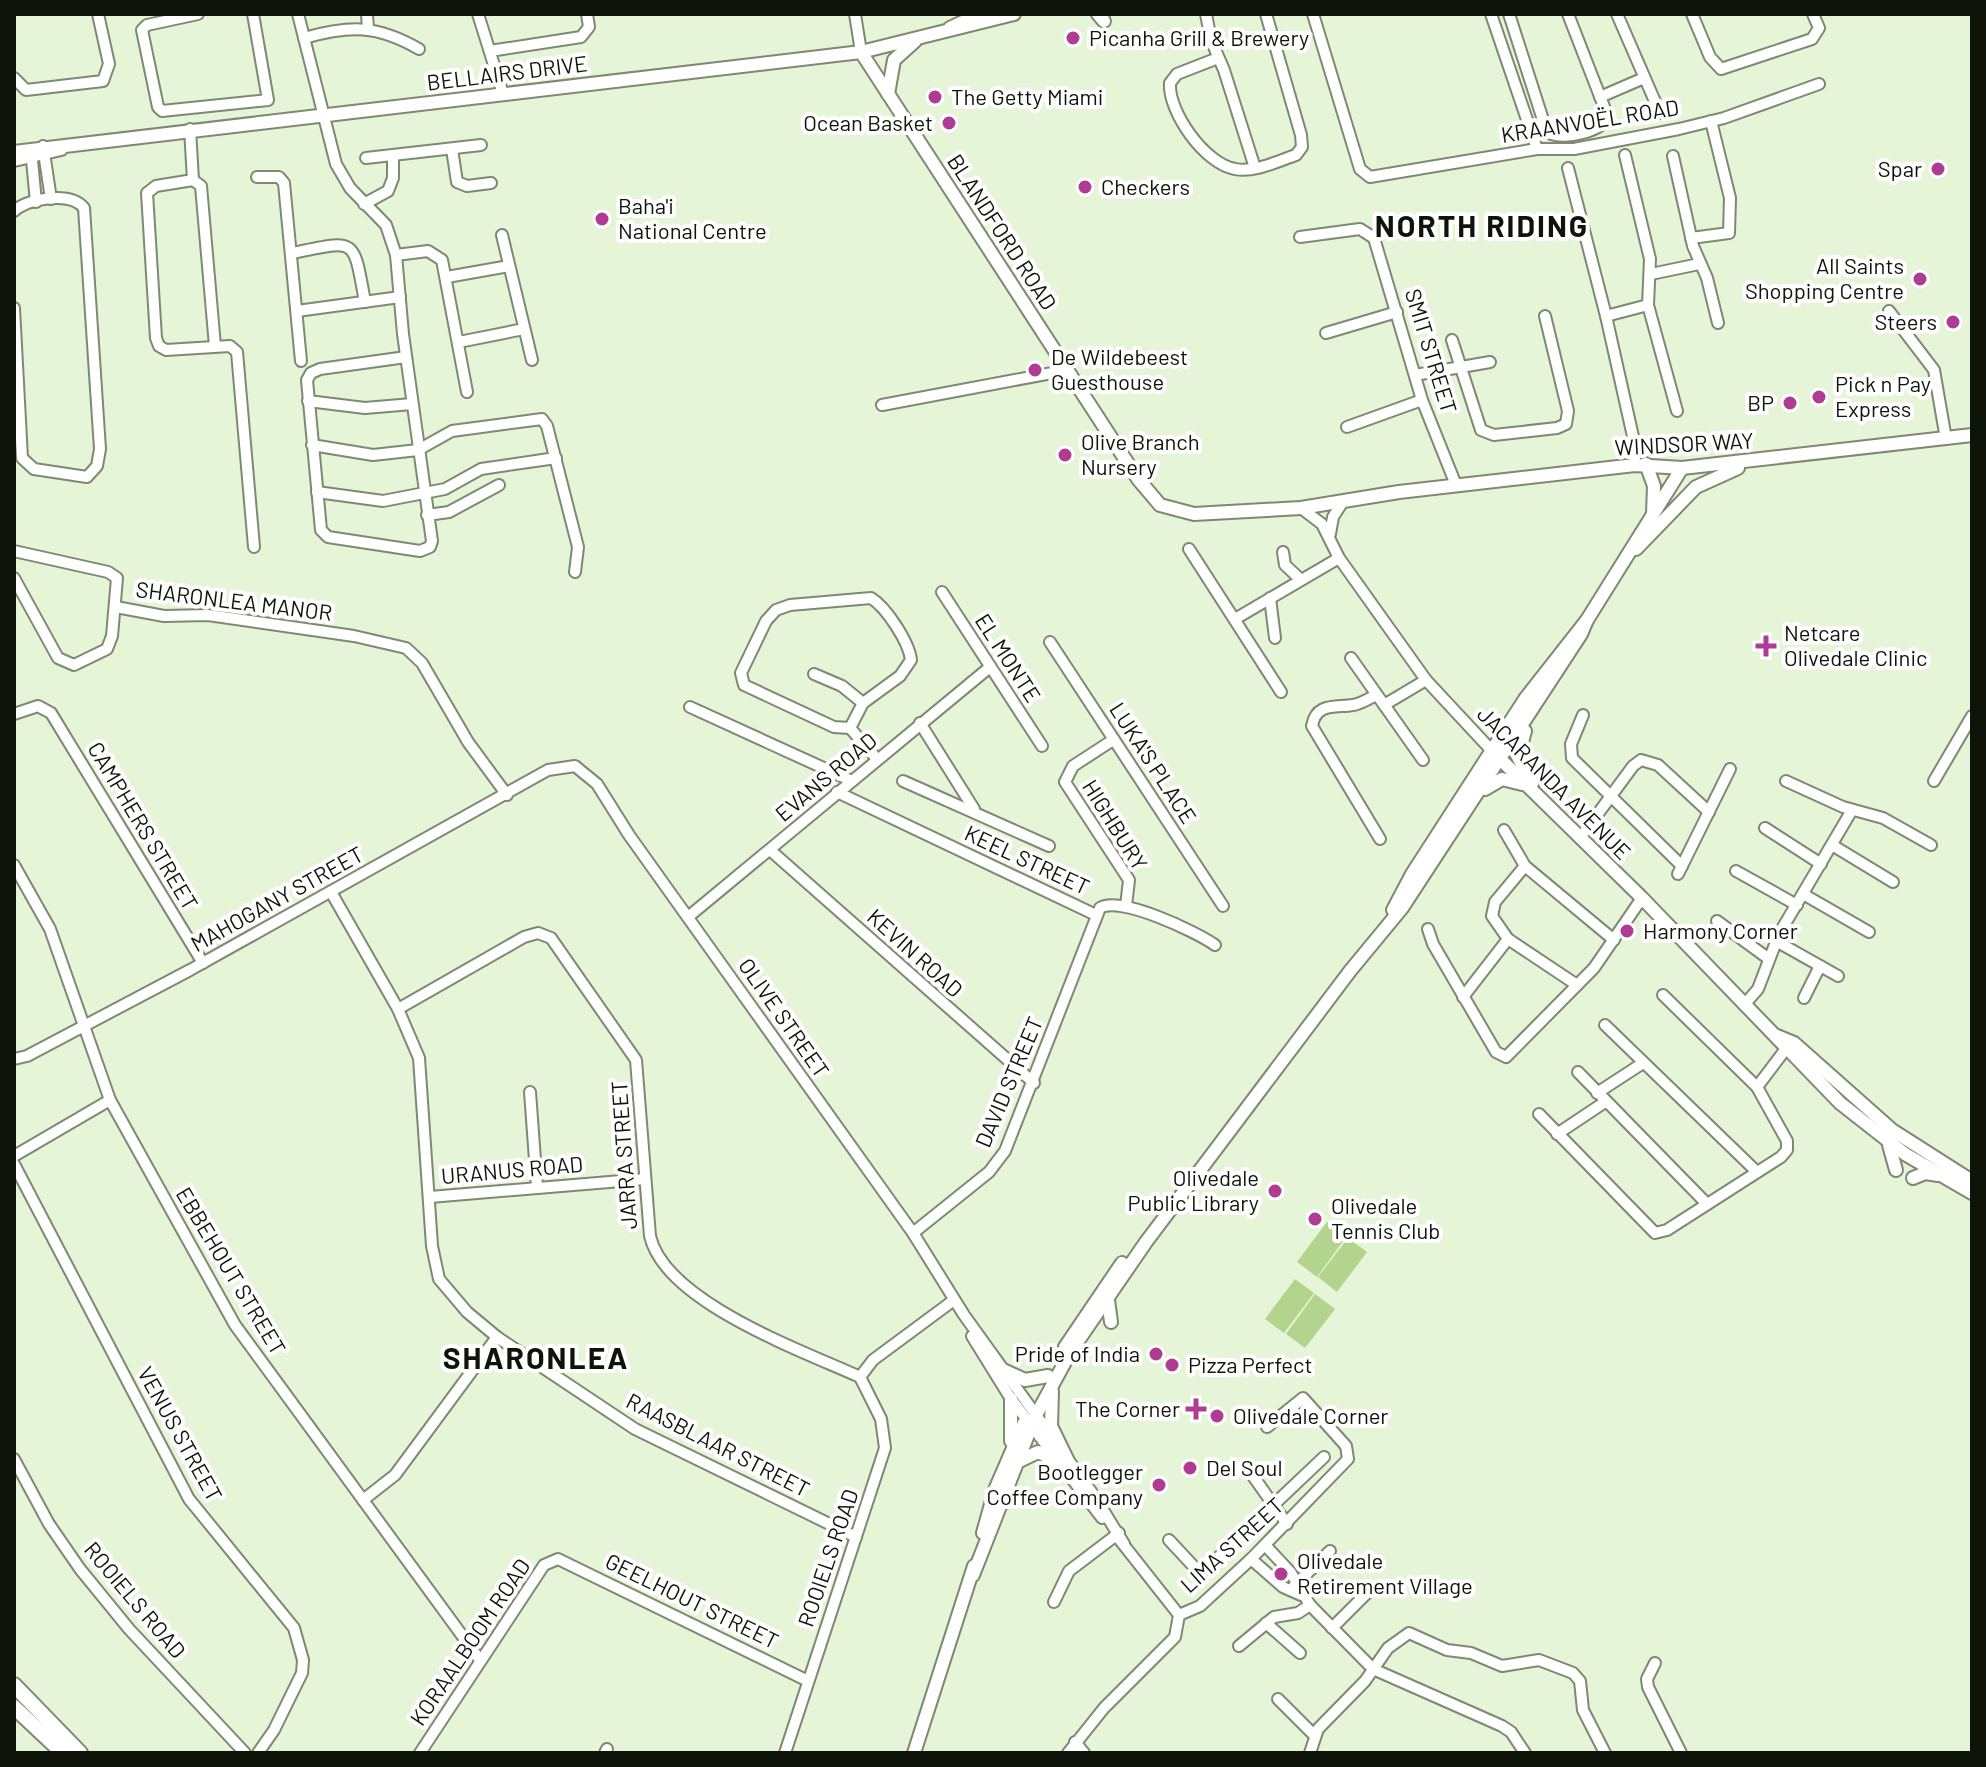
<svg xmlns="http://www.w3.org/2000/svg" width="1986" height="1767" font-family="Barlow,sans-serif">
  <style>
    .pitch { fill: #b2d48d }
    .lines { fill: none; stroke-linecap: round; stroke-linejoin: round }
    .minor-casing { stroke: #7d8a71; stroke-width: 14 }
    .tertiary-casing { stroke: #7d8a71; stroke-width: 16 }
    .secondary-casing { stroke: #7d8a71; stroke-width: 18 }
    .minor { stroke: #fff; stroke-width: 10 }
    .tertiary { stroke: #fff; stroke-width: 12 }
    .secondary { stroke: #fff; stroke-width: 14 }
    .poi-dot { fill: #b03b93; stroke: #fff; stroke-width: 3 }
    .labels { text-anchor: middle; stroke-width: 8; stroke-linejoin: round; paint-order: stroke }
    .poi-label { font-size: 22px; fill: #0f140a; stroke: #fff; text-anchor: start }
    .street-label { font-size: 22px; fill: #0f140a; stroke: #fff }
    .district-label { font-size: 30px; font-weight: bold; letter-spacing: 2px; fill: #0f140a; stroke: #fff }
  </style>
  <rect width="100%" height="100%" fill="#e6f4d8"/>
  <g class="pitch">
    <path d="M1327,1222L1346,1237L1317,1277L1297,1262Z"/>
    <path d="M1348,1238L1367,1252L1337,1292L1318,1277Z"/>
    <path d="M1295,1279L1314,1293L1284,1333L1265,1319Z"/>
    <path d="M1315,1294L1335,1309L1305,1348L1286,1334Z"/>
  </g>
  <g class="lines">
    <g class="minor-casing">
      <g id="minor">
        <path d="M198,14L147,25L142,30L158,107L162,111L268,100L253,14"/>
        <path d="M298,14L336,164L350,188L386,225L396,255L403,334L432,541L430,547L420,551L328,537L321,530L307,380L311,373L320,369L406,357"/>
        <path d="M367,14L368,29"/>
        <path d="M478,14L503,94"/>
        <path d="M855,14L861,52"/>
        <path d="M1206,14L1211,40L1224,70L1255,168"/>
        <path d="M1313,14L1360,169L1370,177L1537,149H1574L1679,129L1724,118L1819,84"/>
        <path d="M1491,14L1537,149"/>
        <path d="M1509,14L1544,123L1551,134C1567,139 1601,132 1608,117L1568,14"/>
        <path d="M1617,14L1660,113"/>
        <path d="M1692,14L1710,57L1721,69L1812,39L1819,28L1813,14"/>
        <path d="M304,38C351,25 377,25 419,49"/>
        <path d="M490,51L581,37L589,27L587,14"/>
        <path d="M1218,58L1177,74L1170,83C1168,112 1205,164 1235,169C1254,173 1278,161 1296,155L1302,147L1301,135L1266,14"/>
        <path d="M14,78L26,90L103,81L109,64L98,14"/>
        <path d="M1600,97L1644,78"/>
        <path d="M190,129L193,180L201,186L215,346"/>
        <path d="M43,146L51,199"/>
        <path d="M452,149L457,182L467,186L491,183"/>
        <path d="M31,150L36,202"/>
        <path d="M1625,155L1650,259L1648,305L1677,411"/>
        <path d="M1673,156L1693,246L1707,278L1718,323"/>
        <path d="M366,158L481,145"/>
        <path d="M1568,168L1606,316L1634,441L1635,465"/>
        <path d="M257,177H279L284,183L301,361"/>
        <path d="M193,180L156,186L147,193L156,338L159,346L166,350L230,346L237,352L254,547"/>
        <path d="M364,204L388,191L393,178V156"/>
        <path d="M14,211C28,198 71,191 84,208L100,449L97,466L87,477L34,469L22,458L14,308"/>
        <path d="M502,235L532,360"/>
        <path d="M1300,237L1360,229L1374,238L1422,400L1456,485"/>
        <path d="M1691,238L1729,233L1730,198L1711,121"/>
        <path d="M292,253C357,240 353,236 365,302"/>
        <path d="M396,255L428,251L442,260L467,392"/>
        <path d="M1651,274L1699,264"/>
        <path d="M447,277L509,266"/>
        <path d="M297,311L400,297"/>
        <path d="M1889,311L1934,370L1946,439"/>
        <path d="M1606,316L1648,305"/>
        <path d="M1326,333L1397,312"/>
        <path d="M1452,340L1481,430L1494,435L1557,428L1566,424L1568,411L1545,316"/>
        <path d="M459,342L524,329"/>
        <path d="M1415,375L1490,362"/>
        <path d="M308,401L365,408L412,404"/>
        <path d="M882,405L1068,370"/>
        <path d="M1347,427L1422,400"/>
        <path d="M312,445L373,455L418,450L452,431L542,419L547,426L578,547L575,572"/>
        <path d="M317,492L383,501L445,489L481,469L556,458"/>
        <path d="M1301,508L1322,524L1339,558L1426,680L1493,752"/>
        <path d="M427,515L449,512L499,485"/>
        <path d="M1330,534L1333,517L1342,503"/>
        <path d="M1189,549L1281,692"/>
        <path d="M14,551L108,572L117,578L112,636L107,649L74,665L58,658L14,578"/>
        <path d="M1283,552L1285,565L1300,579"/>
        <path d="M942,592L1042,746"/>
        <path d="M871,598C886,607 909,642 911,660L900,676L863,703L850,728L834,727L744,685L741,673L766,621L776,610L790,605Z"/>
        <path d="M1270,598L1275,638"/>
        <path d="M116,607L164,616L208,615L354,636L406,648L422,663L468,742L507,795"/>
        <path d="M1235,619L1339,558"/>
        <path d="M1050,642L1223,906"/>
        <path d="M1351,658L1423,760"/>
        <path d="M814,674L842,686L863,703"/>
        <path d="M1377,695C1369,698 1361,704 1353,705C1336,708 1316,702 1312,726L1380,839"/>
        <path d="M1384,705L1426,680"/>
        <path d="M690,707L852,781"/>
        <path d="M14,714L38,706L51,713L203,963"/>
        <path d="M1583,715L1571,744L1572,758L1682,866"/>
        <path d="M920,723L974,809"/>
        <path d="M850,728L877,759"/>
        <path d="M1113,740L1073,766L1065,782L1129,880L1126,906"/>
        <path d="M903,781L1049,846"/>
        <path d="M1786,781L1843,807L1883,818L1931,845"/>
        <path d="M1934,781L1972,716"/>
        <path d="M837,792L1096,915"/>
        <path d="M1765,828L1821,864"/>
        <path d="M1504,830L1525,866L1614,940"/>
        <path d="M1580,838L1633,766L1641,760L1658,765L1709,812"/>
        <path d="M1832,845L1893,882"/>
        <path d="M770,850L1034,1083"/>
        <path d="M14,865L50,929L110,1100L235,1325L480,1660"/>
        <path d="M1525,866L1495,902L1492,916L1508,939L1577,985"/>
        <path d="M1736,871L1797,905"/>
        <path d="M1678,874L1730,769"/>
        <path d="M331,892L398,1009L419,1058L432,1246L439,1279L467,1312L497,1337L635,1429L856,1537"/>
        <path d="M1803,894L1869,932"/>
        <path d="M688,917L990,667"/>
        <path d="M1717,921L1769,959"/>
        <path d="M1428,929L1433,944L1496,1052L1506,1057L1594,968L1642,898"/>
        <path d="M1776,941L1838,976"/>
        <path d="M1463,997L1508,939"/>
        <path d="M1804,998L1820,966"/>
        <path d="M1744,1005L1758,989L1779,934L1852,810"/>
        <path d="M398,1009L524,937L538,933L551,938L636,1060L650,1236C665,1302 803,1351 860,1377"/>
        <path d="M1605,1025L1757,1172"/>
        <path d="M14,1059L27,1056L190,970L548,770L575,766L597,784L629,835L913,1233L964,1315L1095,1497L1124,1544"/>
        <path d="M1578,1072L1707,1204"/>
        <path d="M1757,1087L1785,1050"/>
        <path d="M530,1092L537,1187"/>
        <path d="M1597,1093L1643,1063"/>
        <path d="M1539,1114L1655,1233L1667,1230L1781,1157L1787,1150V1141L1757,1087L1663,995"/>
        <path d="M1557,1134L1605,1102"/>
        <path d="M14,1156L110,1100"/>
        <path d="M14,1164L189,1499L294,1628L303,1660L302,1673L274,1730L258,1753"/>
        <path d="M430,1197L645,1179"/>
        <path d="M913,1233L989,1172L1005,1151L1100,908C1119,895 1197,932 1215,945"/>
        <path d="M972,1336L1011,1399L1102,1518"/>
        <path d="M860,1377L873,1360L954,1300"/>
        <path d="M14,1459L49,1524L80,1569L129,1629L245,1753"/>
        <path d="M1248,1469L1287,1524"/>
        <path d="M363,1500L395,1475L497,1337"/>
        <path d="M1119,1539L1179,1615"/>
        <path d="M1169,1540L1197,1570L1206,1569L1324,1457"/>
        <path d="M1265,1545L1291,1573L1310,1605L1373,1669L1502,1726L1511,1732L1525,1753"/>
        <path d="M1251,1559L1283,1587L1301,1595"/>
        <path d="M1294,1586L1330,1551"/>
        <path d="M1054,1602L1069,1571L1119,1533"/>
        <path d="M1266,1623L1300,1653"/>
        <path d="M1332,1628L1369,1591"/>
        <path d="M1239,1646L1274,1617L1298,1613L1310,1605"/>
        <path d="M1655,1663L1647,1679L1648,1687L1681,1753"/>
        <path d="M1278,1699L1314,1735"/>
        <path d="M1075,1742L1084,1753"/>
        <path d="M420,1753L544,1565L558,1559L808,1681"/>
        <path d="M605,1753L607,1749"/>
        <path d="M785,1753L885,1448L881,1419L860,1377"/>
        <path d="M1068,1753L1104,1708L1175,1637L1179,1615L1200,1606L1251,1559L1348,1459L1346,1446L1303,1398L1267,1427"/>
        <path d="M1310,1753L1318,1729L1365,1681L1388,1648L1409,1633L1447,1650L1471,1653L1502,1666L1539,1660L1573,1673L1580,1681L1583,1710L1605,1753"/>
      </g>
    </g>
    <g class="tertiary-casing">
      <g id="tertiary">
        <path d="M1098,14L1104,21"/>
        <path d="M950,28L980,14"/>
        <path d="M861,52L1138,479L1160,505L1194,514L1301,508L1399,492L1635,465L1682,468L1972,435"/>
        <path d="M888,94L894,60L915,41"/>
        <path d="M14,152L861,52L1014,14"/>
        <path d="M14,160L61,149"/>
        <path d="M1646,464L1654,486L1653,514"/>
        <path d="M1636,549L1696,487L1738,468"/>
        <path d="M1525,731L1518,757L1532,784"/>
        <path d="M1493,752L1642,898L1840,1103L1905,1154L1972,1193"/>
        <path d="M1485,789L1502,779L1522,784"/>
        <path d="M1393,910L1412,874L1525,699L1587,620L1682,468"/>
        <path d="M1777,1036L1794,1043L1892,1130L1972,1181"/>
        <path d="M1889,1145L1896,1170"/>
        <path d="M1913,1178L1925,1173L1938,1175"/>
        <path d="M1108,1300L1111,1322"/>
        <path d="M1065,1347L1122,1263"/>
        <path d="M1001,1369L1025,1380L1048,1376"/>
        <path d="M1052,1391L1051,1426L1067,1459"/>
        <path d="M1011,1441V1399"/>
        <path d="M1017,1462L1038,1452L1061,1463"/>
        <path d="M983,1533L995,1490L1024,1423"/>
        <path d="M973,1575L1035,1417L1071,1351L1146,1242L1350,971L1402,908L1581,634L1587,620"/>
        <path d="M914,1753L974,1566"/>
      </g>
    </g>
    <g class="secondary-casing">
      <g id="secondary">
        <path d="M14,1685L80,1753"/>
        <path d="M14,1707L63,1753"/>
      </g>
    </g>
    <use href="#minor" class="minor"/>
    <use href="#tertiary" class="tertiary"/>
    <use href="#secondary" class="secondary"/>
  </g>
  <g class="poi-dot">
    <circle cx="1073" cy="38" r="8"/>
    <circle cx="935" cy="97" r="8"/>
    <circle cx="949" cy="123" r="8"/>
    <circle cx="1938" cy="169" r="8"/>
    <circle cx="1085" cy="187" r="8"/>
    <circle cx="602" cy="219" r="8"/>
    <circle cx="1920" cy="279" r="8"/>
    <circle cx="1953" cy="322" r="8"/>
    <circle cx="1035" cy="370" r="8"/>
    <circle cx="1819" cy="397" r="8"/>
    <circle cx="1790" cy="403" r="8"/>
    <circle cx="1065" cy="455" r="8"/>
    <path d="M1762 634h8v8h8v8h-8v8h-8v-8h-8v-8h8z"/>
    <circle cx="1627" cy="931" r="8"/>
    <circle cx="1275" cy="1191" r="8"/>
    <circle cx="1315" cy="1219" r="8"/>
    <circle cx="1156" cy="1354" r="8"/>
    <circle cx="1172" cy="1365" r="8"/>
    <path d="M1192 1397h8v8h8v8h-8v8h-8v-8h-8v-8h8z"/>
    <circle cx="1217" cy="1416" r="8"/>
    <circle cx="1190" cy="1468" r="8"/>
    <circle cx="1159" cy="1485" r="8"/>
    <circle cx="1281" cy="1574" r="8"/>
  </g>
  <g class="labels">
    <g class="poi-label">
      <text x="1089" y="46">Picanha Grill &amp; Brewery</text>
      <text x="951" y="105">The Getty Miami</text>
      <text x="933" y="131" text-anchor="end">Ocean Basket</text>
      <text x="1922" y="177" text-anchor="end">Spar</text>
      <text x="1101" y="195">Checkers</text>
      <text x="618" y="214">Baha'i<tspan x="618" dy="25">National Centre</tspan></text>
      <text x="1904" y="274" text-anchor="end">All Saints<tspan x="1904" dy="25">Shopping Centre</tspan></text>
      <text x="1937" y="330" text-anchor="end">Steers</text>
      <text x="1051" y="365">De Wildebeest<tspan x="1051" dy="25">Guesthouse</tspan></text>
      <text x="1835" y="392">Pick n Pay<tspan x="1835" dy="25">Express</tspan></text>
      <text x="1774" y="411" text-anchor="end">BP</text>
      <text x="1081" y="450">Olive Branch<tspan x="1081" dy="25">Nursery</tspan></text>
      <text x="1784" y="641">Netcare<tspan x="1784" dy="25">Olivedale Clinic</tspan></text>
      <text x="1643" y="939">Harmony Corner</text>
      <text x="1259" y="1186" text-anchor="end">Olivedale<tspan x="1259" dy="25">Public Library</tspan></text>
      <text x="1331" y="1214">Olivedale<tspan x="1331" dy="25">Tennis Club</tspan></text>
      <text x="1140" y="1362" text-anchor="end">Pride of India</text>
      <text x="1188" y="1373">Pizza Perfect</text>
      <text x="1180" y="1417" text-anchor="end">The Corner</text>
      <text x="1233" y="1424">Olivedale Corner</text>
      <text x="1206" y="1476">Del Soul</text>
      <text x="1143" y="1480" text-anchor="end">Bootlegger<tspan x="1143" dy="25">Coffee Company</tspan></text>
      <text x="1297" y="1569">Olivedale<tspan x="1297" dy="25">Retirement Village</tspan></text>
    </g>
    <g class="street-label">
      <text transform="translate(507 73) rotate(-7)" y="8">BELLAIRS DRIVE</text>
      <text transform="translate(1590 121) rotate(-9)" y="8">KRAANVOËL ROAD</text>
      <text transform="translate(1002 232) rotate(57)" y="8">BLANDFORD ROAD</text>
      <text transform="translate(1431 351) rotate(73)" y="8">SMIT STREET</text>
      <text transform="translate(1684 444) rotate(-3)" y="8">WINDSOR WAY</text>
      <text transform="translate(234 601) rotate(7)" y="8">SHARONLEA MANOR</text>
      <text transform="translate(1008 658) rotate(57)" y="8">EL MONTE</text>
      <text transform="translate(1153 763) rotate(57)" y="8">LUKA'S PLACE</text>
      <text transform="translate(826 777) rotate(-40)" y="8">EVANS ROAD</text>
      <text transform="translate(1554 783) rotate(45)" y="8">JACARANDA AVENUE</text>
      <text transform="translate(1115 825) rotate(58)" y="8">HIGHBURY</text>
      <text transform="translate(143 826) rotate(59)" y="8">CAMPHERS STREET</text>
      <text transform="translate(1027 860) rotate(25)" y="8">KEEL STREET</text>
      <text transform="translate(277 899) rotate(-29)" y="8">MAHOGANY STREET</text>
      <text transform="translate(915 953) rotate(42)" y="8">KEVIN ROAD</text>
      <text transform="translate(784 1018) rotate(55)" y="8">OLIVE STREET</text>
      <text transform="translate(1009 1082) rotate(-67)" y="8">DAVID STREET</text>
      <text transform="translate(624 1155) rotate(-94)" y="8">JARRA STREET</text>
      <text transform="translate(512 1170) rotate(-5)" y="8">URANUS ROAD</text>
      <text transform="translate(231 1271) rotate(59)" y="8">EBBEHOUT STREET</text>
      <text transform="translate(180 1434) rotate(61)" y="8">VENUS STREET</text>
      <text transform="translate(718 1445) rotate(27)" y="8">RAASBLAAR STREET</text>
      <text transform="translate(1232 1545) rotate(-42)" y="8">LIMA STREET</text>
      <text transform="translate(828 1558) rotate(-71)" y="8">ROOIELS ROAD</text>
      <text transform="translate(135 1600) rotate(50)" y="8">ROOIELS ROAD</text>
      <text transform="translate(692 1601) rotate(26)" y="8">GEELHOUT STREET</text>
      <text transform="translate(470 1642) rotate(-56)" y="8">KORAALBOOM ROAD</text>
    </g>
    <g class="district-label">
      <text x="1482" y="237">NORTH RIDING</text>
      <text x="536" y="1369">SHARONLEA</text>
    </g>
  </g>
  <rect width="1986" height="1767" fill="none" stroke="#0f140a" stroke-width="32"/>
</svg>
